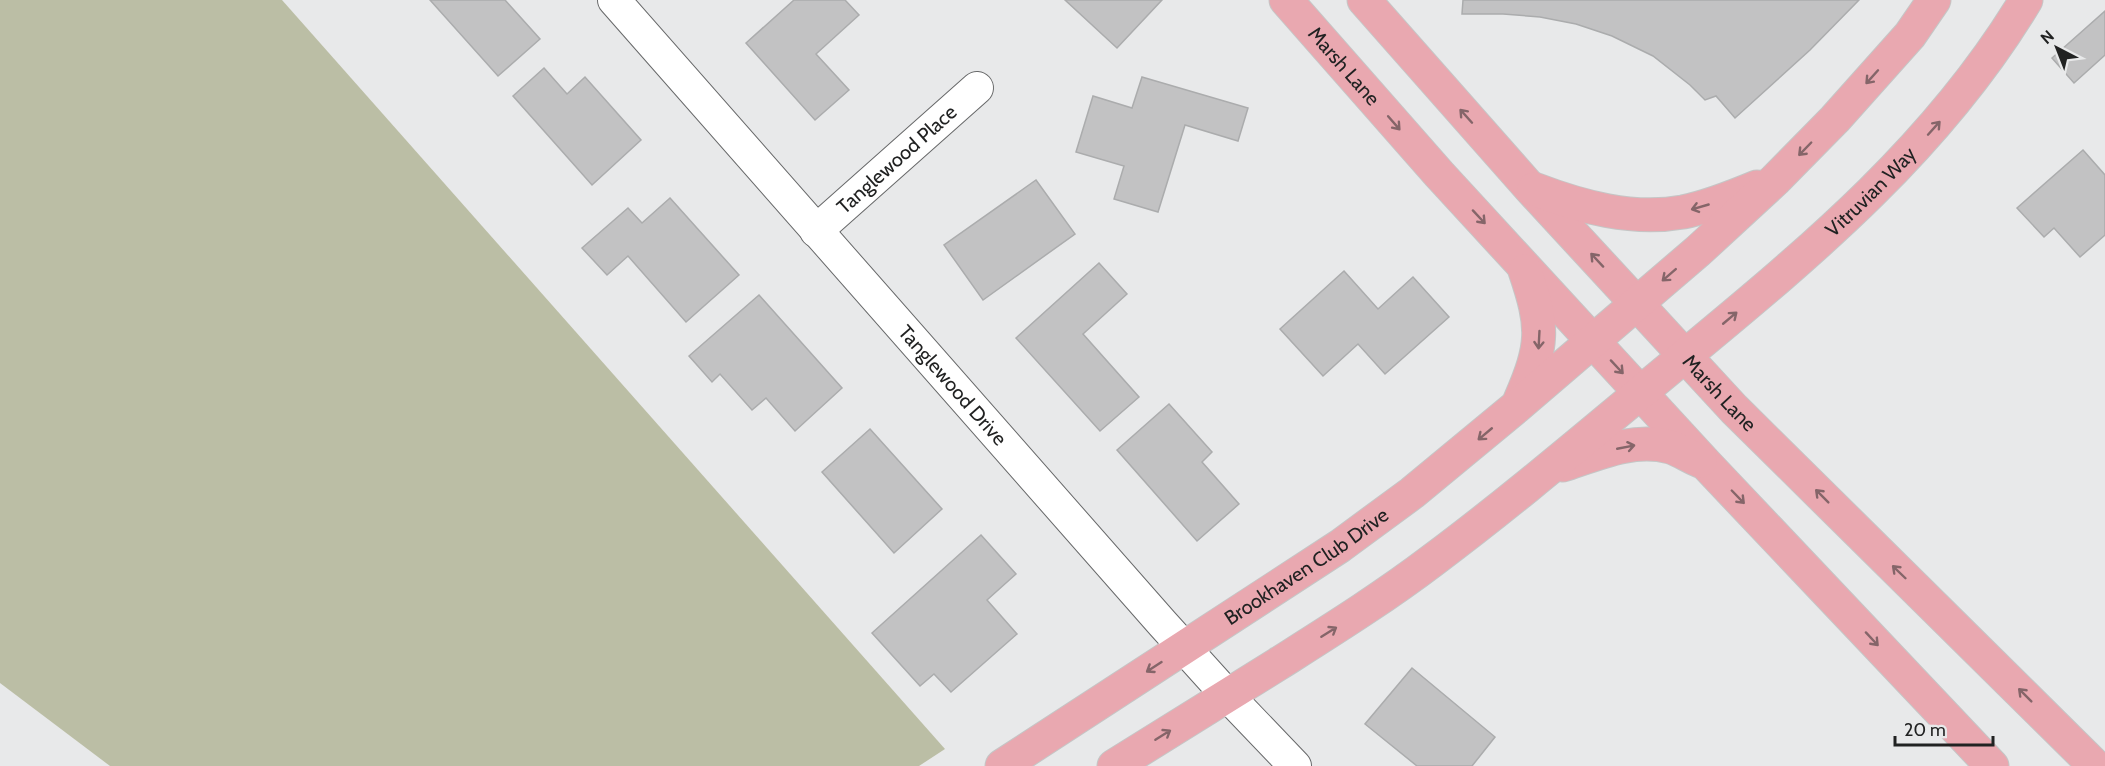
<svg xmlns="http://www.w3.org/2000/svg" width="2105" height="766" font-family="Cabin,sans-serif">
  <style>
    .green { fill: #bbbea5 }
    .building { fill: #c2c2c3; stroke: #abacad; stroke-width: 1.5 }
    .lines { fill: none; stroke-linecap: round; stroke-linejoin: round }
    .minor-casing { stroke: #676869; stroke-width: 34 }
    .major-casing { stroke: #c5c6c6; stroke-width: 35 }
    .minor { stroke: #fff; stroke-width: 32 }
    .major { stroke: #e9a8b0; stroke-width: 33 }
    .oneway { stroke: #856569 }
    .labels { text-anchor: middle; stroke-width: 4.5; stroke-linejoin: round; paint-order: stroke }
    .street-label { font-size: 20px; fill: #212222; stroke: #e8e9ea }
  </style>
  <rect width="100%" height="100%" fill="#e8e9ea"/>
  <path class="green" d="M0,0H282L945,749L919,766H110L0,683Z"/>
  <g class="building">
    <path d="M430,0H505L540,39L498,76Z"/>
    <path d="M794,0H845L859,15L816,54L849,90L815,120L746,43Z"/>
    <path d="M1065,0H1162L1117,48Z"/>
    <path d="M1463,0H1859L1810,50L1735,118L1716,96L1705,100L1690,85L1653,56L1612,36L1576,24L1540,17L1503,14H1462Z"/>
    <path d="M2105,11V55L2074,83L2052,58Z"/>
    <path d="M544,68L567,94L585,77L641,140L592,185L513,96Z"/>
    <path d="M1142,77L1248,108L1238,141L1185,125L1158,212L1114,199L1124,166L1076,152L1093,96L1132,108Z"/>
    <path d="M2083,150L2105,175V235L2080,257L2054,228L2044,237L2017,208Z"/>
    <path d="M1036,180L1075,234L983,300L944,245Z"/>
    <path d="M670,198L739,275L686,322L628,256L607,275L582,248L628,208L642,223Z"/>
    <path d="M1099,263L1127,294L1083,334L1139,397L1100,431L1016,338Z"/>
    <path d="M1344,271L1378,309L1413,277L1449,317L1385,374L1358,344L1323,376L1280,329Z"/>
    <path d="M759,295L842,388L795,431L766,398L752,410L720,374L712,382L689,356Z"/>
    <path d="M1169,404L1212,452L1202,462L1239,504L1197,541L1117,450Z"/>
    <path d="M870,429L942,509L894,553L822,472Z"/>
    <path d="M981,535L1016,574L987,600L1017,634L951,692L934,674L920,686L872,633Z"/>
    <path d="M1412,668L1495,737L1472,766H1417L1365,724Z"/>
  </g>
  <g class="lines">
    <g class="minor-casing">
      <g id="minor">
        <path id="s1" d="M614,0L1162,623L1227,695L1295,766"/>
        <path id="s2" d="M816,231L977,88"/>
      </g>
    </g>
    <g class="major-casing">
      <g id="major">
        <path id="s3" d="M1286,0L1439,174L1706,464L1992,766"/>
        <path id="s4" d="M1364,0L1530,188L1734,409L2095,766"/>
        <path d="M1534,189C1581,207 1632,221 1683,212C1708,207 1733,197 1757,187"/>
        <path d="M1520,400C1544,345 1544,327 1525,271"/>
        <path d="M1563,465C1596,454 1634,437 1670,447C1680,450 1690,457 1700,461"/>
        <path id="s5" d="M1002,766L1340,546L1412,493L1516,407L1698,251L1775,180L1835,119L1910,35L1934,0"/>
        <path id="s6" d="M1114,766C1168,732 1223,698 1278,664C1330,631 1383,598 1433,560C1520,495 1602,424 1686,355C1814,249 1939,145 2026,0"/>
      </g>
    </g>
    <use href="#minor" class="minor"/>
    <use href="#major" class="major"/>
  </g>
  <defs><path id="oneway-shaft" d="M-6 0H5M1.5-3L5.5 0L1.5 3" fill="none" stroke-width="1.6" stroke-linecap="round" stroke-linejoin="round" transform="scale(1.5)"/></defs>
  <g class="oneway">
    <use href="#oneway-shaft" transform="translate(1872 77) rotate(132)"/>
    <use href="#oneway-shaft" transform="translate(1466 116) rotate(-132)"/>
    <use href="#oneway-shaft" transform="translate(1394 123) rotate(49)"/>
    <use href="#oneway-shaft" transform="translate(1934 128) rotate(-48)"/>
    <use href="#oneway-shaft" transform="translate(1805 149) rotate(134)"/>
    <use href="#oneway-shaft" transform="translate(1700 207) rotate(164)"/>
    <use href="#oneway-shaft" transform="translate(1479 217) rotate(47)"/>
    <use href="#oneway-shaft" transform="translate(1597 260) rotate(-133)"/>
    <use href="#oneway-shaft" transform="translate(1669 275) rotate(139)"/>
    <use href="#oneway-shaft" transform="translate(1730 318) rotate(-40)"/>
    <use href="#oneway-shaft" transform="translate(1539 340) rotate(93)"/>
    <use href="#oneway-shaft" transform="translate(1617 367) rotate(47)"/>
    <use href="#oneway-shaft" transform="translate(1485 434) rotate(140)"/>
    <use href="#oneway-shaft" transform="translate(1626 447) rotate(-11)"/>
    <use href="#oneway-shaft" transform="translate(1822 496) rotate(-135)"/>
    <use href="#oneway-shaft" transform="translate(1738 497) rotate(46)"/>
    <use href="#oneway-shaft" transform="translate(1899 572) rotate(-136)"/>
    <use href="#oneway-shaft" transform="translate(1329 632) rotate(-32)"/>
    <use href="#oneway-shaft" transform="translate(1872 639) rotate(47)"/>
    <use href="#oneway-shaft" transform="translate(1154 667) rotate(147)"/>
    <use href="#oneway-shaft" transform="translate(2025 695) rotate(-135)"/>
    <use href="#oneway-shaft" transform="translate(1163 735) rotate(-32)"/>
  </g>
  <g class="labels">
    <g class="street-label">
      <text dy="7" stroke="none"><textPath href="#s3" startOffset="88">Marsh Lane</textPath></text>
      <text dy="7" stroke="none"><textPath href="#s2" startOffset="108">Tanglewood Place</textPath></text>
      <text dy="7" stroke="none"><textPath href="#s6" startOffset="952">Vitruvian Way</textPath></text>
      <text dy="7" stroke="none"><textPath href="#s1" startOffset="513">Tanglewood Drive</textPath></text>
      <text dy="7" stroke="none"><textPath href="#s4" startOffset="530">Marsh Lane</textPath></text>
      <text dy="7" stroke="none"><textPath href="#s5" startOffset="364">Brookhaven Club Drive</textPath></text>
    </g>
  </g>
  <g transform="translate(2057 48) rotate(318)" stroke="#e8e9ea" stroke-width="4.5" paint-order="stroke">
  <path d="M0-4.5L10 22L0 15L-10 22Z" fill="#212222"/>
  <text y="-9" font-size="16" font-weight="bold" text-anchor="middle" fill="#212222">N</text>
  </g>
  <path d="M1895 736v9h98v-9" fill="none" stroke="#212222" stroke-width="3"/>
  <text x="1904" y="736" font-size="18" fill="#212222" stroke="#e8e9ea" stroke-width="4.5" paint-order="stroke">20 m</text>
</svg>
